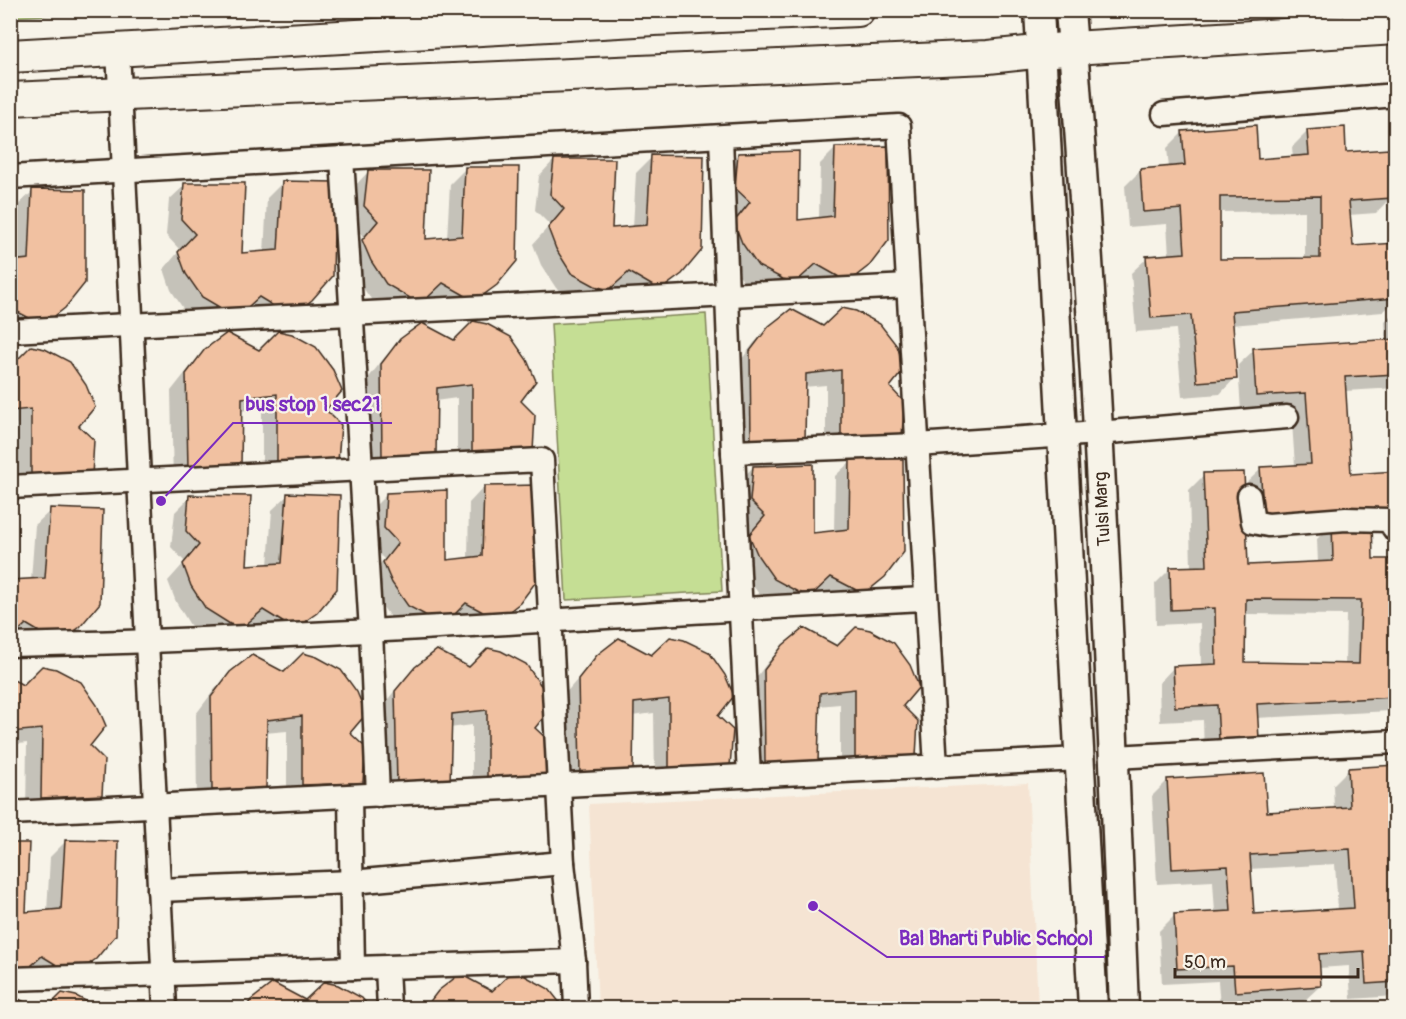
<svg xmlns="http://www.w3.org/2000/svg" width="1406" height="1019" font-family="Pangolin,sans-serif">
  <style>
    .built { fill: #f5e4d3 }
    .green { fill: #c5de94; stroke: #808459; stroke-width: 1.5 }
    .shadow { fill: #0003; fill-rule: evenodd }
    .building { fill: #f1c1a1; stroke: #3b2a1e; stroke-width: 1.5; fill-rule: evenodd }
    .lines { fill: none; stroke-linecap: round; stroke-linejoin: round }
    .minor-casing { stroke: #3b2a1e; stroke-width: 27 }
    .tertiary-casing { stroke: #3b2a1e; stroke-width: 33 }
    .secondary-casing { stroke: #3b2a1e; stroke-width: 36 }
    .minor { stroke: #f7f3e8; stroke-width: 22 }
    .tertiary { stroke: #f7f3e8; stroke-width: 28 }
    .secondary { stroke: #f7f3e8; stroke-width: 32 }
    .labels { text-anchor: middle; stroke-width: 4.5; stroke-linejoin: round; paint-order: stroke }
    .street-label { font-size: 18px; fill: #3b2a1e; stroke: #f7f3e8 }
    .leader { fill: none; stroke: #7b2cbf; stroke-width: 2 }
    .callout-dot { fill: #7b2cbf; stroke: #f7f3e8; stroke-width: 2 }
    .callout-label { font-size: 20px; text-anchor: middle; font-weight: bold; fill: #7b2cbf; stroke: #f7f3e8; stroke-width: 4.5; stroke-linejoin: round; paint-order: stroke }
  </style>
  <rect width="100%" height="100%" fill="#f7f3e8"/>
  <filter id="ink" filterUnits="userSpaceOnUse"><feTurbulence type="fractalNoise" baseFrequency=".0167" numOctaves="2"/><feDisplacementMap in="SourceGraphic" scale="12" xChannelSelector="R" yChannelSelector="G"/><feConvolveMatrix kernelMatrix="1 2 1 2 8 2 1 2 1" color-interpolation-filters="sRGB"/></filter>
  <g filter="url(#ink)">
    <path class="built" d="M1028,783L1038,1008H598L589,804Z"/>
    <g class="green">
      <path d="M11,10H136V11L11,17Z"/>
      <path d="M706,314L722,591L566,600L551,324Z"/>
    </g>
    <g class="shadow">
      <path d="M1308,131L1345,154L1391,197L1376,213L1349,215L1351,248L1396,254V300L1383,312L1231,325L1235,378L1220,394L1182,397L1176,329L1136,332L1131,273L1147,258L1169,256L1167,224L1128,227L1125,186L1140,171L1169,168L1167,148L1182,133L1256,161L1293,158L1292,147ZM1305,211V260L1218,261V212Z"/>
      <path d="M836,148L868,264L852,280L831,296L799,278L767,294L743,281L727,259L723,170L738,154L796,222L819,219L820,164Z"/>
      <path d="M652,157L681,273L665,289L644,305L612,286L592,305L579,301L556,288L541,265L533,244L550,225L535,210L539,176L554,160L610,229L633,228L636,173Z"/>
      <path d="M466,168L496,284L480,300L459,316L427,298L394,313L371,299L355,277L348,256L364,237L350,222L353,188L368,172L425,241L447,239L450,184Z"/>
      <path d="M283,182L295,315L274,330L242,312L186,313L171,290L164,269L180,250L166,235L169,200L185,185L241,254L264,253L267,198Z"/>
      <path d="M33,191L64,307L48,323L10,330V262H15L17,206Z"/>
      <path d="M1396,310V388L1345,391L1350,475L1370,527L1371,561H1396V706L1390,711L1256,718L1204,755L1203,720L1160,722L1159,683L1174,667L1201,666L1200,623L1156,625L1155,584L1170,569L1191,568L1189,490L1204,475L1243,486L1261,469L1295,466L1291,408L1241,411L1238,365L1254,350L1386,341L1385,321ZM1244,505H1247L1249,535L1326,530L1317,539L1318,563L1246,566ZM1244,614L1346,615L1345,665L1243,664Z"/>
      <path d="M770,327L823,328L904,367L826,454V385L804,387L737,459L735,368L754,343Z"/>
      <path d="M401,341L454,342L534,416L457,468V398L435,401L367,473L366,381L385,357Z"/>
      <path d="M206,351L259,352L339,426L262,477V408L240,411L239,466L173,483L171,391L190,367Z"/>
      <path d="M10,366L93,406L16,493V424H10Z"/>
      <path d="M851,461L884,576L847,609L815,591L783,607L759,594L743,572L735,552L751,532L735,517L738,483L753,467L812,534L834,532L835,476Z"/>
      <path d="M484,487L518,602L502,619L393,621L377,599L368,579L384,559L369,544L371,510L387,494L446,561L468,559L469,503Z"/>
      <path d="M288,495L316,612L299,628L278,643L247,624L226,642L214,639L190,625L176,602L168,581L185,562L171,547L175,512L190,497L246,567L268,565L272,510Z"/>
      <path d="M51,510L79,626L63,643L41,658L10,639L31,580L35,525Z"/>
      <path d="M784,646L837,647L901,706L914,755L899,771L840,773V704L818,706L817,762L750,778L749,687L768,662Z"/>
      <path d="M598,656L716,716L729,765L655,783L654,713L632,716L631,772L565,788L563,696Z"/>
      <path d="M416,668L469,669L533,728L472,795V725L450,728L382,800L381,708L400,684Z"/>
      <path d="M231,673L284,674L348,733L362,782L346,798L287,800V731L265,733L264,789L197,805L196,714L215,689Z"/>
      <path d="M10,680L88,746L101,795L85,810L26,813L27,743L10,745Z"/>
      <path d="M1396,766V996L1351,999L1349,966L1319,968L1320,986L1304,1001L1220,1007L1218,981L1162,984L1159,931L1175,915L1215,913L1213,881L1157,884L1152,796L1168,780L1265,814L1334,809L1333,785L1349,769ZM1335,864L1338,910L1252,916L1249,869Z"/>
      <path d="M66,841L95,958L78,974L57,989L26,971L24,913L47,912L50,857Z"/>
      <path d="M548,990L562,1008H423L439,992L492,993Z"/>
      <path d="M62,995L75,998L96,1008H49Z"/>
      <path d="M361,999L368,1008H245L252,1001L305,1002Z"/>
    </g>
    <g class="building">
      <path d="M1256,125L1258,159L1309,155L1307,130L1345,127L1346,152L1389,149L1393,198L1349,201L1353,246L1396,243V298L1232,311L1237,379L1197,382L1191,315L1151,318L1146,256L1185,253L1182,209L1143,212L1140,169L1185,165L1182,131ZM1320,196V258L1220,259V197Z"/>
      <path d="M888,146L889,240L870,265L848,282L816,264L796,282L783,279L758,266L742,243L734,222L750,202L735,188L738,153L799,151L798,220L833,216L835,147Z"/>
      <path d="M651,155L704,156L702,250L682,274L660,290L629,272L609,290L595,286L571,273L556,249L548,228L564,209L550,194L554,159H615L612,228L647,225Z"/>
      <path d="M465,167H519L517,261L497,285L475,301L443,283L424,301L410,298L386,284L371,261L362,240L378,221L364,206L368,170H429L426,239L462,236Z"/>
      <path d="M282,181L335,182L333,276L312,300L290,316L259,297L239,315L226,311L202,297L186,274L178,252L195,234L181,219L184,183H245L242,253L278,250Z"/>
      <path d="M32,189L85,190V283L65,308L43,325L10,308V261L29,259Z"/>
      <path d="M842,308L856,311L880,324L897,346L905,368L890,387L904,402L902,437L841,439V370L806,374L805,444H751L750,351L769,326L791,309L823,326Z"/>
      <path d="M473,321L487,324L511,337L527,360L536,381L521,401L535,415L533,451L472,453V384L437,388L436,457L382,458L381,364L400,339L422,323L454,340Z"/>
      <path d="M278,331L292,334L316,347L333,370L342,391L326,410L341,425L338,461L277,463V394L242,398L241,467L188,468L186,374L205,349L227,333L259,350Z"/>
      <path d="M1396,339V374L1345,377L1351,474L1396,471V512L1264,520L1260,467L1311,464L1306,393L1256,396L1253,348Z"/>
      <path d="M31,346L45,349L70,362L86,385L95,407L79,426L94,440L92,476L31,478V409L10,411V364L12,365Z"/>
      <path d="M850,459H903L904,552L885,577L864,594L831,577L812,595L798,592L774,579L758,556L749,535L765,516L750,501L753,466L813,464V533L849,529Z"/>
      <path d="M1244,472L1248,565L1333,561L1332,522L1372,521L1373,559H1396V697L1257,704L1259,739L1219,740L1217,705L1175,707L1173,666L1216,664L1215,608L1171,610L1170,567L1207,566L1203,473ZM1246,599L1361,600L1359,664L1245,662Z"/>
      <path d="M537,485L538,579L520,603L498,620L466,603L447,622L433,619L408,606L392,583L383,562L398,543L384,528L386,493L447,490V560L482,556L484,486Z"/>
      <path d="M287,493L340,495L337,589L317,613L294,629L263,610L243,627L230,624L206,609L191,586L183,564L199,545L186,531L189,495L251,496L247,565L282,563Z"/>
      <path d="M50,508L103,510L100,603L80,627L58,643L26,624L10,639V580L45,578Z"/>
      <path d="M10,511H13L10,570Z"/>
      <path d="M856,627L870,630L894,643L910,665L919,687L903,706L918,721L916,756L855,759V689L820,693L818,763L765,764L764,670L783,645L804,628L837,646Z"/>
      <path d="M670,637L684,640L709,652L725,675L734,696L718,716L733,730L730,766L669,768V699L634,703L633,772L580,773L578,679L597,655L619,638L651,655Z"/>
      <path d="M488,648L501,651L526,664L542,687L551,708L535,728L550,742L548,777L487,780V710L452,714L450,784L397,785L395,691L415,667L437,650L469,667Z"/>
      <path d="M303,653L317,657L341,670L357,692L366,714L350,733L365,747L363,783L302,785V716L267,720L266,789L212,790L211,697L230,672L252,655L284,672Z"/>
      <path d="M42,666L56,669L81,682L97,705L106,726L90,746L104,760L102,795L41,798L42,729L10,732V678L23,685Z"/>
      <path d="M1396,765V982L1366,984L1364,951L1319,954L1321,986L1235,992L1233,966L1177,969L1174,914L1231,911L1228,866L1172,869L1167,779L1264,773L1267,812L1350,807L1348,768ZM1350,849L1354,908L1254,914L1250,855Z"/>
      <path d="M65,840L118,841L116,935L96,959L73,975L42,956L22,974L10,971V843H29L26,912L61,909Z"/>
      <path d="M511,973L525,976L549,989L564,1008H425L438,991L460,974L492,991Z"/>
      <path d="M324,982L338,985L362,998L370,1008H245L251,1000L273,983L305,1000Z"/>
      <path d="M62,993L76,996L99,1008H47Z"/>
      <path d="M11,995L36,1008H10Z"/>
    </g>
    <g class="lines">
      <g class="minor-casing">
        <g id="minor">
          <path d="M118,50L165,1008"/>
          <path d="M1164,114L1396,95"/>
          <path d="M721,137L733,452L749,776"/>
          <path d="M342,158L371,631L378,795"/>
          <path d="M10,177L899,126L936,767"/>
          <path d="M10,331L908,286"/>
          <path d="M733,452L917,445L1098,433L1287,417"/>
          <path d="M10,487L542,460L563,863L574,961L576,1008"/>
          <path d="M1249,496L1253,522L1268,525L1346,519L1388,520L1396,531"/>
          <path d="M10,645C316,639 621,614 926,599"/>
          <path d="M1114,757L1396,742"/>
          <path d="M350,796L353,968"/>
          <path d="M10,813L1080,759"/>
          <path d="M159,890L352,882L563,863"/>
          <path d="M387,968L389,1008"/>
          <path d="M10,979L574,961"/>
        </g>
      </g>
      <g class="tertiary-casing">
        <g id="tertiary">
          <path d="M1039,10L1093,1008"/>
          <path d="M1070,10C1097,343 1111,676 1124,1008"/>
        </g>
      </g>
      <g class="secondary-casing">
        <g id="secondary">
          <path d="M10,56L654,19L858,10"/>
          <path d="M10,99L988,57L1073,48L1396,28"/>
        </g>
      </g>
      <use href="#minor" class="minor"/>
      <use href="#tertiary" class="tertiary"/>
      <use href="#secondary" class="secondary"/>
    </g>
  </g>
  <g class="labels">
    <g class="street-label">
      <text transform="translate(1102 509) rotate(-93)" y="6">Tulsi Marg</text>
    </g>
  </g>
  <path class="leader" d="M161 501L233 423H392M813 906L887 957H1105"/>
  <g class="callout-dot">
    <circle cx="161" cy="501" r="6"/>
    <circle cx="813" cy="906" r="6"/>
  </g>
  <g class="callout-label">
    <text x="313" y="411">bus stop 1 sec21</text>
    <text x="996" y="945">Bal Bharti Public School</text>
  </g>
  <rect width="1406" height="1019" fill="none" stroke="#f7f3e8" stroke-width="36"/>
  <rect x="18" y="18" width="1370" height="983" fill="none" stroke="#3b2a1e" stroke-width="2" filter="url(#ink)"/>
  <path d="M1175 968v9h183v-9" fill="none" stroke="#3b2a1e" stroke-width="3"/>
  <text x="1184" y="968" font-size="18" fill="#3b2a1e" stroke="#f7f3e8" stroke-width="4.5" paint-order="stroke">50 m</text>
</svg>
